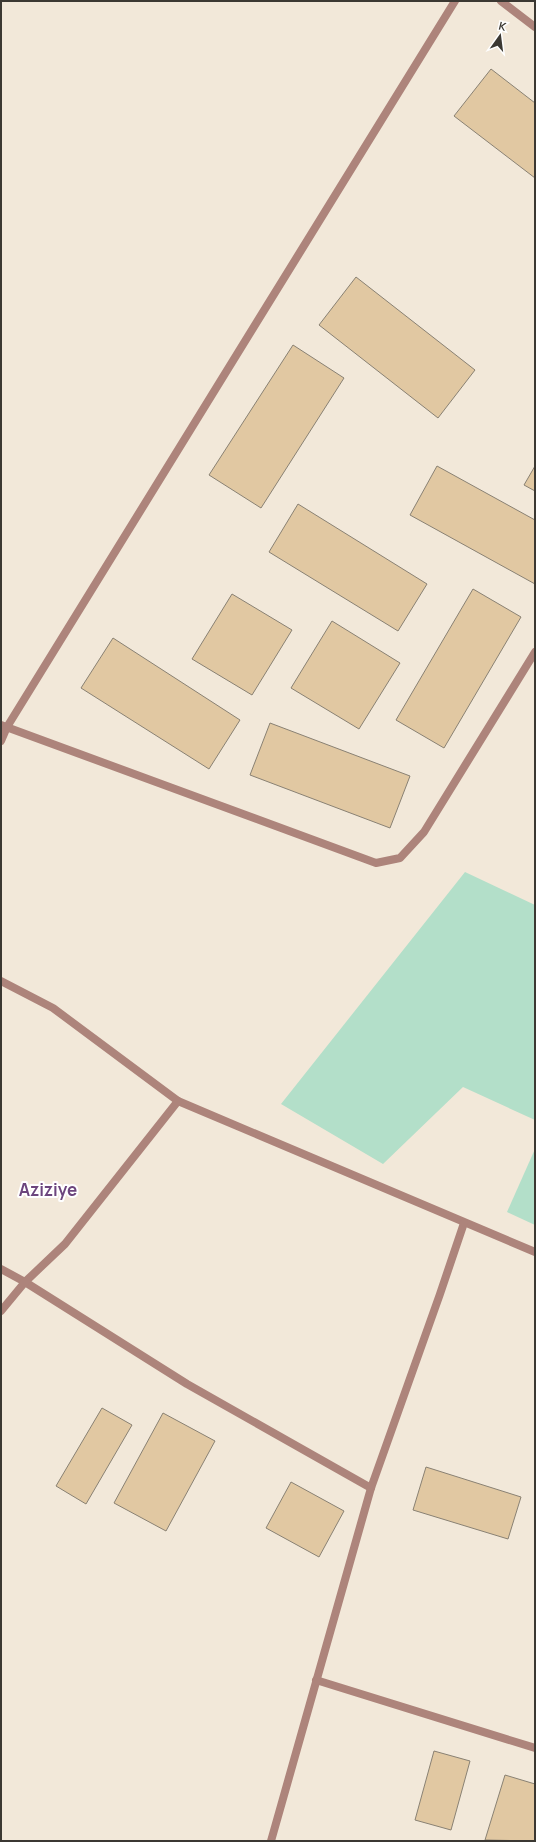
<svg xmlns="http://www.w3.org/2000/svg" width="536" height="1842" font-family="Manrope,sans-serif">
  <style>
    .green { fill: #b3dfc9 }
    .building { fill: #e1c8a2; stroke: #898173 }
    .lines { fill: none; stroke-linecap: round; stroke-linejoin: round }
    .street { stroke: #ad847b; stroke-width: 8 }
    .labels { text-anchor: middle; stroke-width: 4; stroke-linejoin: round; paint-order: stroke }
    .district-label { font-size: 17px; font-weight: bold; fill: #6c457d; stroke: #fff }
  </style>
  <rect width="100%" height="100%" fill="#f2e8d9"/>
  <g class="green">
    <path d="M465,872L535,905V1120L463,1087L383,1164L281,1104Z"/>
    <path d="M535,1149V1225L507,1212Z"/>
  </g>
  <g class="building">
    <path d="M491,69L535,103V178L454,116Z"/>
    <path d="M356,277L475,370L438,418L319,325Z"/>
    <path d="M293,345L344,378L261,508L209,475Z"/>
    <path d="M437,466L535,520V584L410,515Z"/>
    <path d="M535,466V491L524,485Z"/>
    <path d="M298,504L427,584L398,631L269,552Z"/>
    <path d="M473,589L521,617L444,748L396,720Z"/>
    <path d="M232,594L292,630L252,695L192,659Z"/>
    <path d="M332,621L400,663L359,729L291,688Z"/>
    <path d="M113,638L240,720L209,769L81,688Z"/>
    <path d="M270,723L410,776L390,828L250,775Z"/>
    <path d="M102,1408L132,1425L86,1504L56,1486Z"/>
    <path d="M163,1413L215,1441L166,1531L114,1503Z"/>
    <path d="M426,1467L521,1497L508,1539L413,1510Z"/>
    <path d="M291,1482L344,1511L319,1557L266,1528Z"/>
    <path d="M434,1751L470,1761L451,1830L415,1820Z"/>
    <path d="M505,1775L535,1784V1841L485,1840Z"/>
  </g>
  <g class="lines">
    <g class="street">
      <path d="M501,1L535,27"/>
      <path d="M1,725L376,863L400,858L424,832L535,652"/>
      <path d="M1,741L7,727L455,1"/>
      <path d="M1,981L53,1008L178,1101L535,1252"/>
      <path d="M1,1269L25,1282L187,1384L371,1488"/>
      <path d="M1,1311L25,1282L65,1244L178,1101"/>
      <path d="M316,1680L535,1748"/>
      <path d="M271,1841L371,1488L440,1294L464,1223"/>
    </g>
  </g>
  <g class="labels">
    <g class="district-label">
      <text x="48" y="1196">Aziziye</text>
    </g>
  </g>
  <rect width="536" height="1842" fill="none" stroke="#3b3832" stroke-width="4"/>
  <g transform="translate(500 36) rotate(14)" stroke="#ffffff" stroke-width="3" paint-order="stroke">
  <path d="M0-3L7 15L0 10L-7 15Z" fill="#3b3832"/>
  <text y="-6" font-size="11" font-weight="bold" text-anchor="middle" fill="#3b3832">K</text>
  </g>
</svg>
